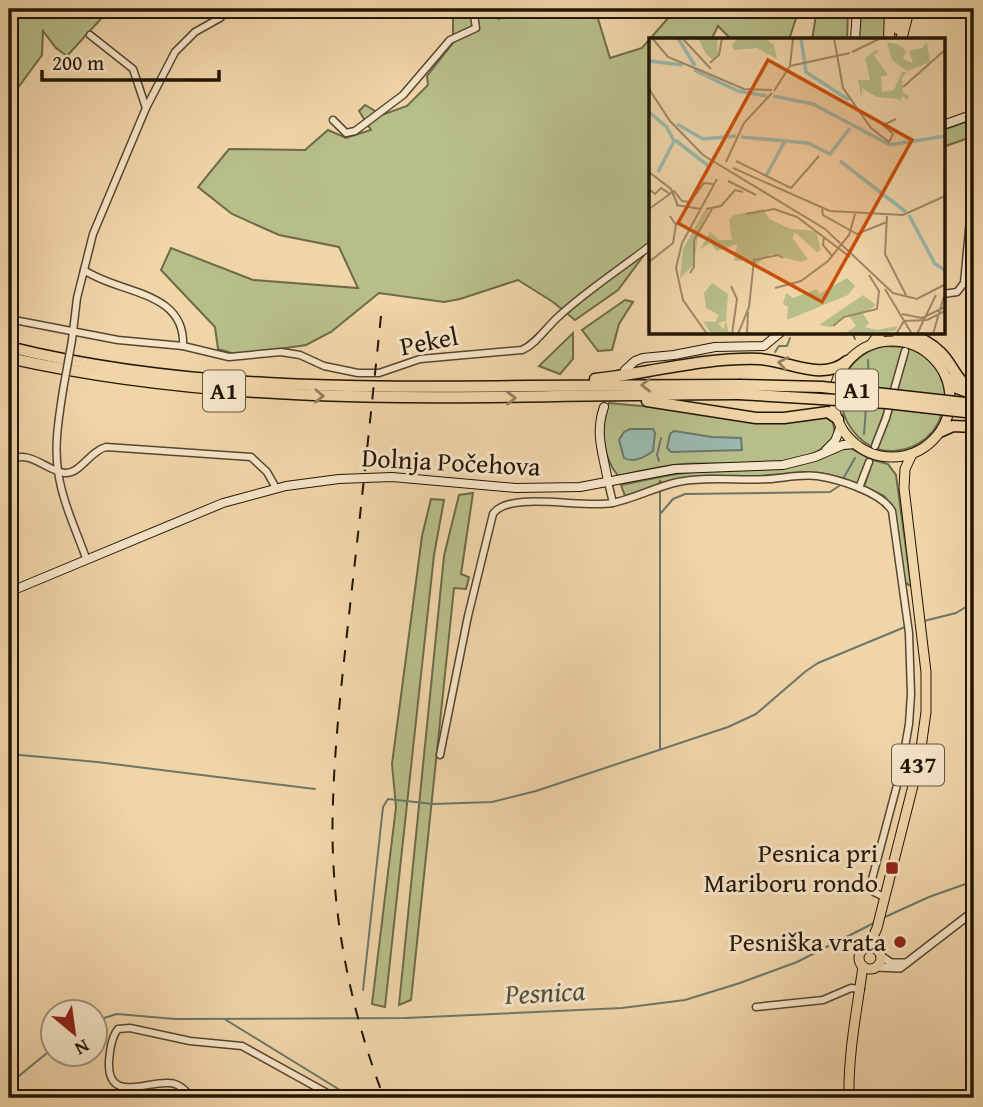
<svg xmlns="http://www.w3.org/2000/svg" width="983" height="1107" font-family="'Gentium Book Plus',serif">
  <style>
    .green { fill: #b7be8a; stroke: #6d6a48; stroke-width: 2 }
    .water { fill: #9ab8ad; stroke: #6a776a; stroke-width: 2 }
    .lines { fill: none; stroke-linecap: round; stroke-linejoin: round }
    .stream { stroke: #6a776a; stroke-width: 2 }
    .minor-tunnel { stroke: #c7af88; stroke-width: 6; stroke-dasharray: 6 3; stroke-linecap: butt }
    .minor-casing { stroke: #56462f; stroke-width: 9 }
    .tertiary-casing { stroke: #56462f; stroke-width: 10 }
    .secondary-casing { stroke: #231606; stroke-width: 10 }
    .primary-casing { stroke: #231606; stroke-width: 11 }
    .trunk-casing { stroke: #231606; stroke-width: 12 }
    .motorway-casing { stroke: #231606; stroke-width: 13 }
    .minor { stroke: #f5e4c7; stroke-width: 6 }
    .tertiary { stroke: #f5e4c7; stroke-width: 7 }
    .secondary { stroke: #f5e4c7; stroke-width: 8 }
    .primary { stroke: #f0d5a9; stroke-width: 9 }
    .trunk { stroke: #f0d5a9; stroke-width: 10 }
    .motorway { stroke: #f0d5a9; stroke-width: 10 }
    .rail { stroke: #231606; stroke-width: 2; stroke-dasharray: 12 12; stroke-linecap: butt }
    .minor-bridge-casing { stroke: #56462f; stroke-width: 9; stroke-linecap: butt }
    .motorway-bridge-casing { stroke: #231606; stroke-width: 13; stroke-linecap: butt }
    .minor-bridge { stroke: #f5e4c7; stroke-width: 6 }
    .motorway-bridge { stroke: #f0d5a9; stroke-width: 10 }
    .oneway { stroke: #947f60 }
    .poi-dot { fill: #8f2418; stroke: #f5e4c7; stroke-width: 2.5 }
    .labels { text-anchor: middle; stroke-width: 6; stroke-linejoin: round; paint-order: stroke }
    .shield { fill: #f5e4c7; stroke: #625440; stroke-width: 2 }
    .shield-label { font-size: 24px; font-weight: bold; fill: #231606 }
    .street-label { font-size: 26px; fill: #231606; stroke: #f5e4c7 }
    .poi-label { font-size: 26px; fill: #231606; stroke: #f5e4c7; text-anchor: end }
    .water-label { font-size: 28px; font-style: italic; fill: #4d4f40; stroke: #f5e4c7 }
    .inset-river { fill: none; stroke: #9ab8ad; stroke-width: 3.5 }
    .inset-road { fill: none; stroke: #9e8968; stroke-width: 2 }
    .view { fill: #ca4f0b; fill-opacity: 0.15; stroke: #ca4f0b; stroke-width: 3.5 }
    .inset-edge { fill: none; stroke: #231606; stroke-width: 3.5 }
  </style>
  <rect width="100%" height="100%" fill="#f0d5a9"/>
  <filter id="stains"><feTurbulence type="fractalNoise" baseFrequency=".00286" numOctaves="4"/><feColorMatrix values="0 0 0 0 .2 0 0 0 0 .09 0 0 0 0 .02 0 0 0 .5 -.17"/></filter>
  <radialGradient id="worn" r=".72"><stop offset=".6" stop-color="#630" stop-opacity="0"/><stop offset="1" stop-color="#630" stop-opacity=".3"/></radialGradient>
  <g class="green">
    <path d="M9,9H110L67,56L56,48L43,31L42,55L9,100Z"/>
    <path d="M453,9H492L499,19L520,9H595L610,58L642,48L676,9H799L789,40H732L718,26L711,40H650V247L618,290L575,320L553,302L518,280L460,299L444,302L379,293L331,332L306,345L238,355L218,349L215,327L161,270L171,248L253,280L358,288L339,247L279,235L232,214L198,187L229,149L305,150L328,130L346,138L371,130L359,111L365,105L382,115L407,106L428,85L427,76L453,43Z"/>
    <path d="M817,9H848L847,40H812Z"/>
    <path d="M861,9H887L886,40H858Z"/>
    <path d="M974,119V136L943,147V130Z"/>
    <path d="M625,300L633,302L619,324L612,350L598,351L582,330Z"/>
    <path d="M573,333V359L560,374L539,366Z"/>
    <path d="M884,346L904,347L898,372L872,447C827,422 831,358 884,346Z"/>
    <path d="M908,348C973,371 945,465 876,449Z"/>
    <path d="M609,403L685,410L825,417L833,422L835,434C818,474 718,461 682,464C660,466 639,471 618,476C602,456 599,425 609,403Z"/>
    <path d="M850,448L868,458L860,481L855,484L823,474L804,472L760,476H705L662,483L660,481L659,484L625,496L621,485C654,478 685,471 718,470C742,469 765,471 789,467C811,464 829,450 850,448Z"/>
    <path d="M873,460L888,464L896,475L911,586L905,583L893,507L884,496L864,487Z"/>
    <path d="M473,493L461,574L469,577L466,589L454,588L411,1000L399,1005L444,556L459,495Z"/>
    <path d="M431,499L444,500L434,555L385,1007L372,1004L396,807L392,764L422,536Z"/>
  </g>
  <g class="water">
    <path d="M630,429H653L655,433L653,451C645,457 633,463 624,458L619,440L624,432Z"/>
    <path d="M674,431L712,437L741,438L742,450L671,452L667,448L670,434Z"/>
  </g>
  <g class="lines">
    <g class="stream">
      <path d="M852,332L855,339"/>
      <path d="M791,333V332"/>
      <path d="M775,352L779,346H787L790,338"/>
      <path d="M868,360L869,388"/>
      <path d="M864,434L866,407"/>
      <path d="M659,461L657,455L661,438"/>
      <path d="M843,479L855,458"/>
      <path d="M660,492V750"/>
      <path d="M661,513L673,499L685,494L830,492L839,486"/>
      <path d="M924,621L956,613L974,602"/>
      <path d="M9,754L97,762L315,789"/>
      <path d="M885,917L929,897L974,881"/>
      <path d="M363,990L383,807L388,799L433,804L492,802L536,791L728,727L756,714L806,671L818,663L905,627"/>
      <path d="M226,1020L353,1098"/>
      <path d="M94,1021L117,1014L175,1019L406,1018L622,1008L685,1000L740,983L797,962L874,923"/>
      <path d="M9,1084L52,1049"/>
    </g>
    <path class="minor-tunnel" d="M869,462L875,446"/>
    <g class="minor-casing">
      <g id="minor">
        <path d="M90,35L133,69L146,108"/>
        <path d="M333,120L346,133L355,131L403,95L450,40L476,28L473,9"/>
        <path d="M84,270C118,294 186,290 183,346"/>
        <path d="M943,294L957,292L964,283L974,177"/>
        <path d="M9,319L118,340L183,346L229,357L281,352L300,355L324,366L358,373H379L420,359L522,350C536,344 546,328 558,317C586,291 620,269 650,246"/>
        <path d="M72,340L77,298L93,234L146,108L175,52L195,32L220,18L229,9"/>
        <path d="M63,390C59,417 54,444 58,471C62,501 76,530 86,558"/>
        <path d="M875,446L886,418L905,351"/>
        <path d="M9,462C28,447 46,471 65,473C80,474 90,451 106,447L251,457L267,472L276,488"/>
        <path d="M608,482L613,503"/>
        <path d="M859,488L869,462"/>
        <path d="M440,755L468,616L493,514C509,490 584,509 612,503C634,499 655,487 678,482C708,476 738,481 769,479C784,478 801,474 817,476C838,479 881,492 892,511L909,633L911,694L909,724L901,770L871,883L874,892L884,897"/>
        <path d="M756,1007L823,1000L851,988L861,989"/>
        <path d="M192,1098C186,1091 179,1083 169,1083C146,1081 107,1104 109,1061C110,1051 111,1038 118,1029L130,1028L190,1041L242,1046L336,1098"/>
      </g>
    </g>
    <g class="tertiary-casing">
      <g id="tertiary">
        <path d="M881,956L891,963H906"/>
        <path d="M876,967L900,968L974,911"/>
      </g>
    </g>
    <g class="secondary-casing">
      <g id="secondary">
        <path d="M855,40L857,9"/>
        <path d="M943,125L974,114"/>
        <path d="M625,370L635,361L643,358L674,355L715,347L764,346L781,332"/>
        <path d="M604,407C594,435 604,455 608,482"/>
        <path d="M826,450L835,441L841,426"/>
        <path d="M9,592L223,503L286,486L339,479L392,477L516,488L580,487L675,469L783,465L815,457L843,445L855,444"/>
      </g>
    </g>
    <g class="primary-casing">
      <g id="primary">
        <circle cx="892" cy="399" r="58"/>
        <circle cx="870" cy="958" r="11"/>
        <path d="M868,948L877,928L919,762L926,712V672L904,488L905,469L912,454"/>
        <path d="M849,1098C848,1053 857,1010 863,966"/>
      </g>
    </g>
    <g class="trunk-casing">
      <g id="trunk">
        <path d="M898,29L899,9"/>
        <path d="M889,40L890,9"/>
        <path d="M901,40L909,9"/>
        <path d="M896,332L907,342"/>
        <path d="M872,344L881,332"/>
      </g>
    </g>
    <g class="motorway-casing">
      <g id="motorway">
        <path d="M906,332C919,338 930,342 940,352C954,365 955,382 974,389"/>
        <path d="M9,347C178,389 353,388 526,386C597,385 668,385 739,385"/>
        <path d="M9,358C255,413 491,394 739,394"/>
        <path d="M947,378L957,388L965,391"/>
        <path d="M595,379C650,373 704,357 760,359C789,361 822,382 847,361"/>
        <path d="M647,401L756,418H784L828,412L838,419"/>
        <path d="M942,431L953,426L974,427"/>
      </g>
    </g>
    <use href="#minor" class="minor"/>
    <use href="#tertiary" class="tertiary"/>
    <use href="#secondary" class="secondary"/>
    <use href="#primary" class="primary"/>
    <use href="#trunk" class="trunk"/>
    <use href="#motorway" class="motorway"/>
    <path class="rail" d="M381,316C371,412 361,509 350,606C343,671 335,736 333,802C329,903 348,1004 384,1098"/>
    <g class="minor-bridge-casing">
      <path id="minor-bridge" d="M63,390L72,340"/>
    </g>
    <g class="motorway-bridge-casing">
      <g id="motorway-bridge">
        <path d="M739,385L822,387L974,404"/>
        <path d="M739,394L887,403L974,413"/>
      </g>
    </g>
    <use href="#minor-bridge" class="minor-bridge"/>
    <use href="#motorway-bridge" class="motorway-bridge"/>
  </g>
  <defs><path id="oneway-chevron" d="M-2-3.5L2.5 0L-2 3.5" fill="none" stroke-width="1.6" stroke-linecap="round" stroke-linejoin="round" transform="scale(1.75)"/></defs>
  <g class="oneway">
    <use href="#oneway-chevron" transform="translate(783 363) rotate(-170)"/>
    <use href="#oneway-chevron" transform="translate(646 385) rotate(180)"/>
    <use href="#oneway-chevron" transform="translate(319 396) rotate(2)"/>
    <use href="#oneway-chevron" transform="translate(511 398) rotate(-1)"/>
  </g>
  <g class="poi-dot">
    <rect x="885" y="861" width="14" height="14" rx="3.5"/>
    <circle cx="900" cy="942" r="7"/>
  </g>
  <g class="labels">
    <g class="shield">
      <rect x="836" y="369.5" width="42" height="41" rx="5"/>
      <rect x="203" y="370.5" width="42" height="41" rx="5"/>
      <rect x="892" y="744.5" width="52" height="41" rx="5"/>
    </g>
    <g class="shield-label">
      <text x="857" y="398">A1</text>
      <text x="224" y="399">A1</text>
      <text x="918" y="773">437</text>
    </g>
    <g class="street-label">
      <text transform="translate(429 341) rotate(-11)" y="9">Pekel</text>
      <text transform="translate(451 462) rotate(3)" y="9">Dolnja Počehova</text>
    </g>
    <g class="poi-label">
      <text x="878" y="862">Pesnica pri<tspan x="878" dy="30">Mariboru rondo</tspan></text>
      <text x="886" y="951">Pesniška vrata</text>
    </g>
    <g class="water-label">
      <text transform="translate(545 992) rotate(-3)" y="10">Pesnica</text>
    </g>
  </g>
  <g transform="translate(649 38)">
    <rect width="296" height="296" fill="#f0d5a9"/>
    <path d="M49,0H68L69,18L63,21L57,16ZM90,0H116L125,7L128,21L108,10L85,12L83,6ZM238,4L250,7L257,13L254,21L264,25L260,13L273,10L278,4L281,24L258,33L243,22ZM214,10L216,20L227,12L230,13L225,17L239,37L232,39L233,54L245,52L253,34H258L253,40L254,55L260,58L258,63L254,58L251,62L261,70L249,61L228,59L213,50V62L209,42H221ZM115,171L120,181L142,191L167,193L172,212L168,214L145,194L144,201L159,221L152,224L122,216L103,229L102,222L85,223L88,206L68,213L61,205L51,211L61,194L70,202H83L80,181L85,177ZM56,172H60L50,191L45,227L31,240L34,211ZM198,240L206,248L199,257L138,282L139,269L134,266L137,255L144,260L168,251L170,256ZM63,245L79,256L77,283L69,285L74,291L77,284L80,296L61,294L54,283L66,284L70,277L57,270L55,255ZM214,257L227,267L214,276L220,285L216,289L228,292L249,288L246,293L195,296L207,288L199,276L182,289L170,287Z" fill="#b7be8a"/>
    <path class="inset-river" d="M29,0L46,28M152,0L157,34L200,62M0,23L34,27M45,32L89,53L118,58M124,58L164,66L241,107L296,98M0,74L19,90M28,86L54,101L87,98M92,99L159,105L181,116L201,90M26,102L61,129M191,123L257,174M9,134L25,103L18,90M117,138L136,103M260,177L286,226L296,232"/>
    <path class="inset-road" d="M3,0L19,19L60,36M33,0L62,31M185,0L194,50L222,90L240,104L244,96L234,87L247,81M203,14L232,0M61,25L70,17L73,0M141,28L201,15M60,36L95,51L123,52M254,49L296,12M0,51L21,83L54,117L176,191L244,255L268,261L295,247M125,53L141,28L144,0M87,123L142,150L170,118M77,124L95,85L123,55M84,130L181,173L254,177L296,158M0,134L22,151L29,168M79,143L107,157M0,151L6,156L12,150L21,156M27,167L52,171M0,171L25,153L33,163L41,164L55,145L64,146M57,171L72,168L86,152L94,154M173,171L174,177L208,196L238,184M97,176L125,171L148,179L201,219M238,178L236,216L257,257M175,199L174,207L183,218M0,224L24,205L27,187L21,178M41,235L45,229V202L63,171M82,248L88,261L83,296M126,250L152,243L179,223L200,197L206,176M236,251L263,296M253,276L273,280L296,269M184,288L195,279L228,271L230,253L220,237M58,296L34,262L27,230L33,205L68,141M89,296L100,269L105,222L129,217L134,220M98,296L99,274M247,296L255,283L278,282L296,273M268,296L287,257M284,296L296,255"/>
    <path class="view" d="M119,22L263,102L173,264L29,185Z"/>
    <rect width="296" height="296" class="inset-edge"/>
  </g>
  <rect width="983" height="1107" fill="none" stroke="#f0d5a9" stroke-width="35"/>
  <rect x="10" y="10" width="962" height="1086" fill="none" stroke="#231606" stroke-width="3.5"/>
  <rect x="18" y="18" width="948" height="1072" fill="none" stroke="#231606" stroke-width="2"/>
  <g transform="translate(74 1033) rotate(151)"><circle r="33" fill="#f5e4c7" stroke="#a1927a" stroke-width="2"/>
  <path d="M0-5L12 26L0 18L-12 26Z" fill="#8f2418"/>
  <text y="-10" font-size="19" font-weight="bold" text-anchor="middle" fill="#231606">N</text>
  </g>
  <path d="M42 70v10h177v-10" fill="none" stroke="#231606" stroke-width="3.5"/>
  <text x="52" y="70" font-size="21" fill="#231606" stroke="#f5e4c7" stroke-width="5" paint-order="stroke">200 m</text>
  <rect width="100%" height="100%" filter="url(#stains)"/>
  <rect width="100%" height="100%" fill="url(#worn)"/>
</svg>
